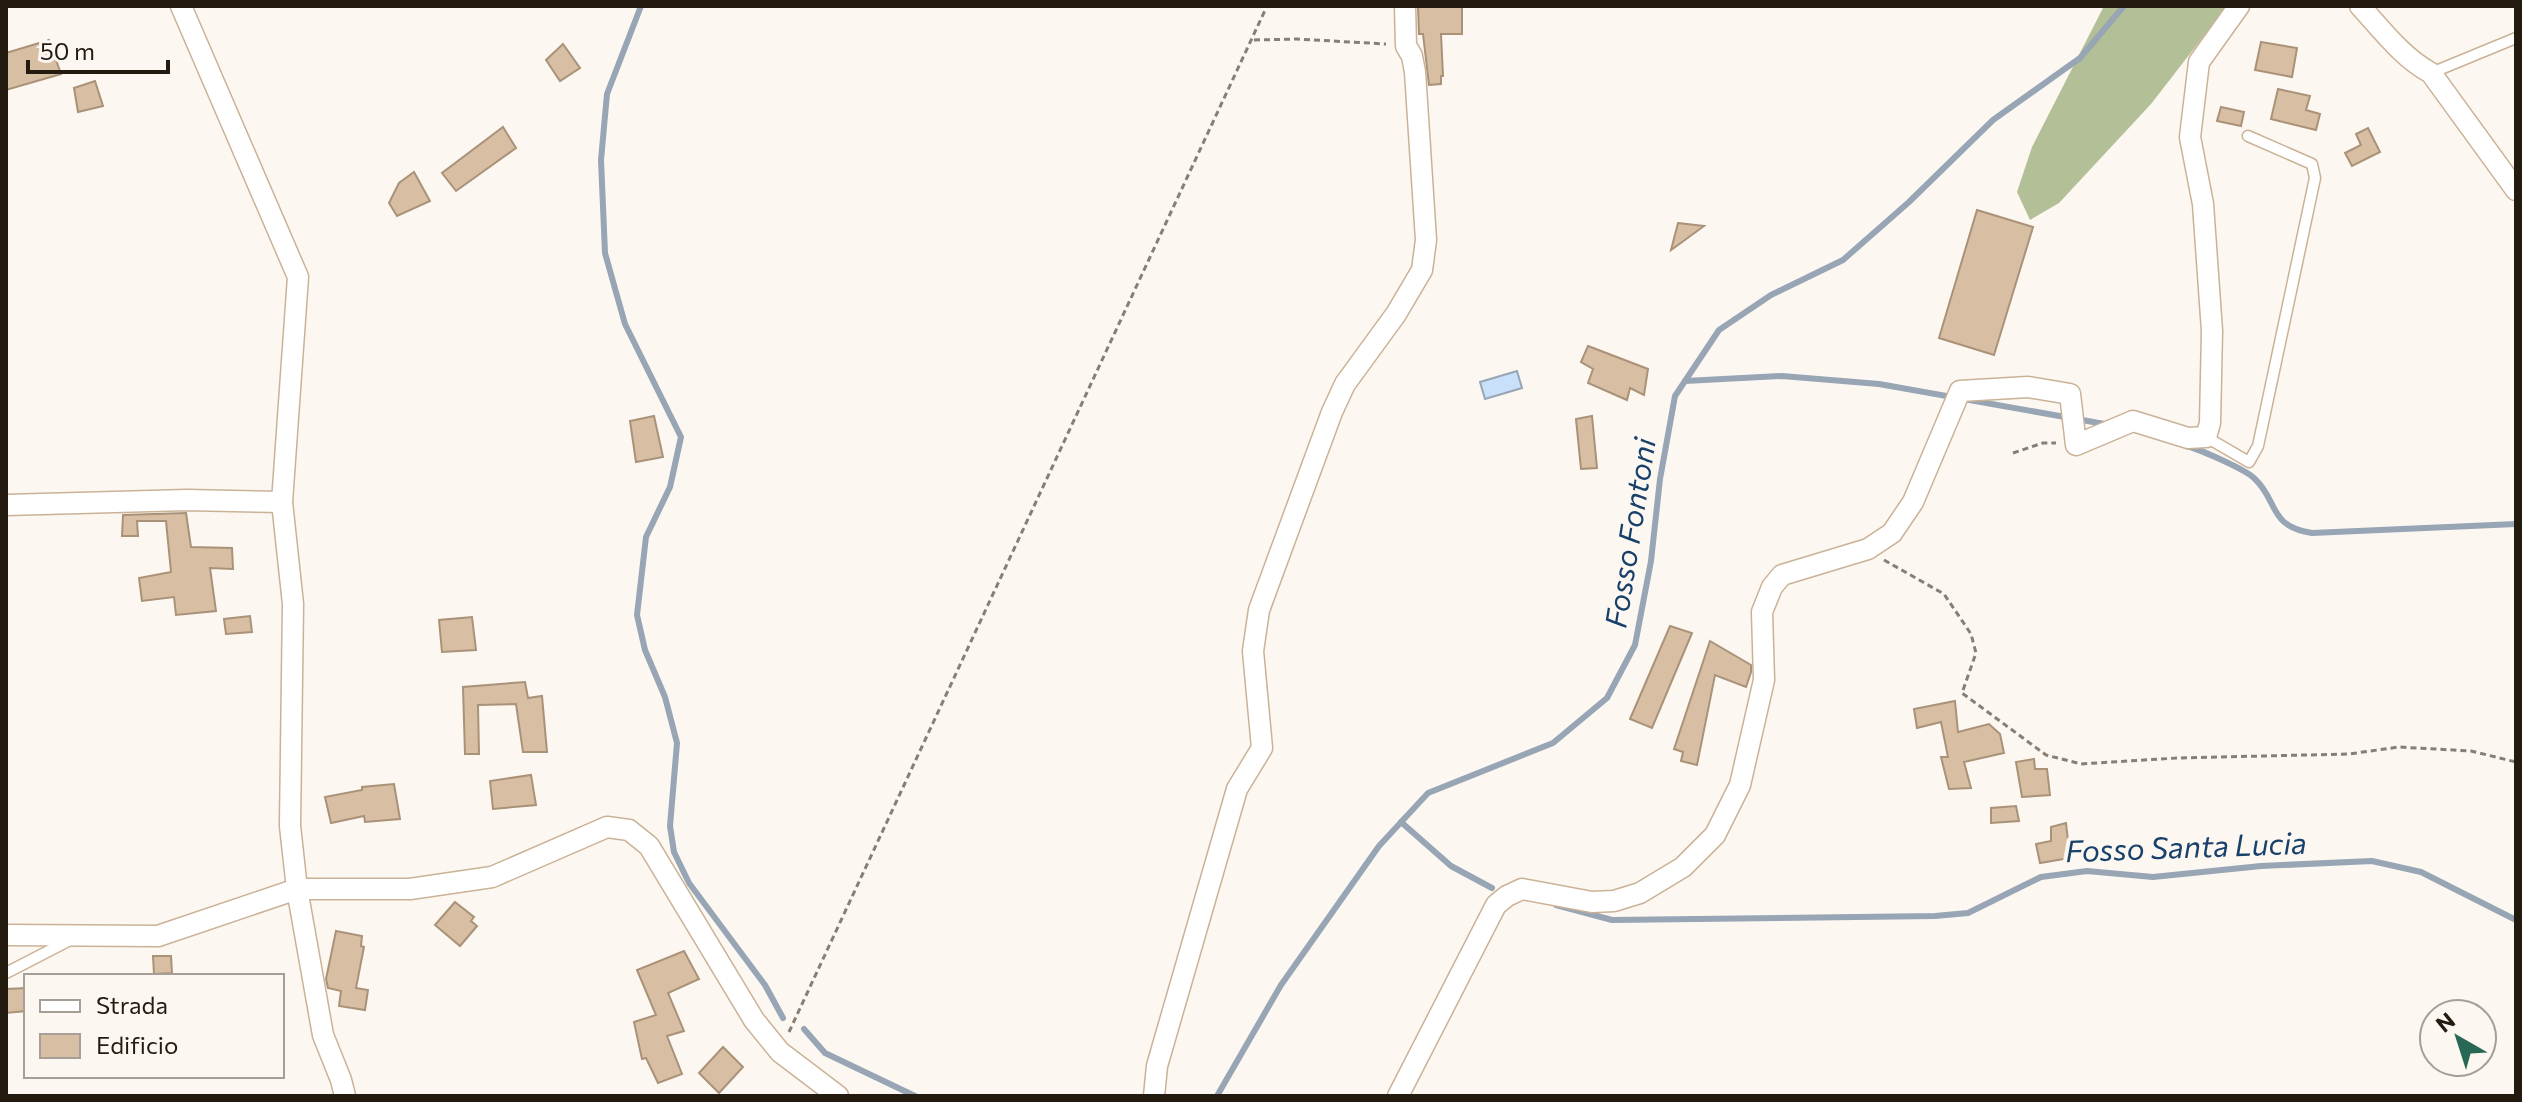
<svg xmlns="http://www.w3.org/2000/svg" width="2522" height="1102" font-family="Commissioner,sans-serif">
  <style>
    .forest { fill: #b2bf97 }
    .water { fill: #c9e0fb; stroke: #97a5b4; stroke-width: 2 }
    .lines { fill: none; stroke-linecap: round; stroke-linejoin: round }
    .stream { stroke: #97a5b4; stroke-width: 6 }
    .building { fill: #d8bfa4; stroke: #a99278; stroke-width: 2 }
    .service-casing { stroke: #cab297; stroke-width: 13 }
    .minor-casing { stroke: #cab297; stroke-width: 23 }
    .path { stroke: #867f76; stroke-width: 3; stroke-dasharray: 6 4; stroke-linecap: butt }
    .service { stroke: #fff; stroke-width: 10 }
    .minor { stroke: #fff; stroke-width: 20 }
    .labels { text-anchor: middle; stroke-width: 8; stroke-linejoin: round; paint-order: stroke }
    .water-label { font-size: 30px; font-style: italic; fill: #17406a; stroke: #fcf7f1 }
  </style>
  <rect width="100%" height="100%" fill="#fcf7f1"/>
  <path class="forest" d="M2104,6H2227L2151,104L2059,203L2030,220L2017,192L2032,147Z"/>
  <path class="water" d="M1517,371L1522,388L1485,399L1480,382Z"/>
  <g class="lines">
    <g class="stream">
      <path d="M641,6L607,94L601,160L605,253L625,324L681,437L670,487L646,537L637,615L645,650L665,697L677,743L670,826L674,852L689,883L765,985L783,1018"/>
      <path d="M1685,381L1782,376L1879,384L2110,425"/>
      <path d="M2186,446C2199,449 2247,470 2255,479C2279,502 2268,526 2312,533L2516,524"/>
      <path d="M1401,822L1451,866L1492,888"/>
      <path d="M1556,905L1612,920L1935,916L1968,913L2041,877L2087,871L2153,877L2261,866L2372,861L2421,872L2516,920"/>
      <path d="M804,1029L825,1053L915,1096"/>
      <path d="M1217,1096L1281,985L1379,846L1428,793L1553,743L1607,698L1635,645L1651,561L1660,479L1675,396L1719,330L1771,295L1843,260L1909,202L1993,120L2080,58L2124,6"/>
    </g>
  </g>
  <g class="building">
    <path d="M1418,6H1462V34H1441L1443,76H1441V84L1429,85L1423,34H1419Z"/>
    <path d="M49,40L61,74L6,90V53Z"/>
    <path d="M2261,42L2297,48L2292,77L2255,70Z"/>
    <path d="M563,44L580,68L560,81L546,60Z"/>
    <path d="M95,81L103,106L78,112L74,88Z"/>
    <path d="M2278,89L2310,96L2306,110L2320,114L2316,130L2271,119Z"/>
    <path d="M2221,107L2244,112L2241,126L2217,121Z"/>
    <path d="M503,127L516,148L456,191L442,173Z"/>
    <path d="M2368,128L2380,152L2352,166L2345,153L2361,145L2356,134Z"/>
    <path d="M414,172L430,201L397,216L389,203L399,183Z"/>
    <path d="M1977,210L2033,227L1994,355L1939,338Z"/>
    <path d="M1678,223L1704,226L1671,250Z"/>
    <path d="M1588,346L1648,369L1644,395L1630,388L1627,400L1588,383L1593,369L1581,362Z"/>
    <path d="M654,416L663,457L636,462L630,421Z"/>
    <path d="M1592,416L1597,468L1581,469L1576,419Z"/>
    <path d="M186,513L191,547L232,548L233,569L210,568L216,611L176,615L174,597L142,601L139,578L171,572L166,521H137L138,536H122L123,515Z"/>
    <path d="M250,616L252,632L226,634L224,619Z"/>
    <path d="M472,617L476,650L442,652L439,620Z"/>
    <path d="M1670,626L1692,633L1652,728L1630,719Z"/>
    <path d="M1710,641L1751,665V672L1746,687L1715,675L1697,765L1681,761L1683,752L1674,749Z"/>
    <path d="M525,682L528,698L542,696L547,752H523L516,704L478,705L479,754H465L463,687Z"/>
    <path d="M1955,701L1958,732L1989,724L2000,734L2004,753L1964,762L1971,788L1949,789L1941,757H1948L1941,722L1917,728L1914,709Z"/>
    <path d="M2034,759L2035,769H2047L2050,795L2022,797L2016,762Z"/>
    <path d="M531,775L536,805L493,809L490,781Z"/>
    <path d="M394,784L400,819L365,822L364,816L331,823L325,797L362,790V787Z"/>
    <path d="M2016,806L2019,821L1991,823V808Z"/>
    <path d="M2066,823L2070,858L2040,863L2036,844L2051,841V827Z"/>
    <path d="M455,902L474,917L471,921L477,926L460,946L435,925Z"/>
    <path d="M336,931L362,936L361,946L364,947L356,988L368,990L365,1010L339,1006L341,991L328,988L326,979Z"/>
    <path d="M684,951L699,979L668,993L684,1031L667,1036L682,1074L658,1083L646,1058L642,1059L634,1022L656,1015L637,970Z"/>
    <path d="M153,956H171L172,973L154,974Z"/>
    <path d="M26,988V1011L6,1013V989Z"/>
    <path d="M723,1047L743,1067L719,1093L699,1073Z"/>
  </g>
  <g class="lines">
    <g class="service-casing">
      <g id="service">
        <path d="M2431,73L2516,38"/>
        <path d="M2206,437L2249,462L2258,446L2315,178L2312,164L2248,136"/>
        <path d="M6,973L68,941"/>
      </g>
    </g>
    <g class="minor-casing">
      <g id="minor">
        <path d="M181,6L298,277L282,502L293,604L290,826L297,889L323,1035L341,1080L345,1096"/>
        <path d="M2360,6C2383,31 2402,57 2431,73L2516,190"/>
        <path d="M6,505L187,500L282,502"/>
        <path d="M6,935L158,936L297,889H410L492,877L607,827L629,830L649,846L754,1020L780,1052L838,1096"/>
        <path d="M1154,1096L1157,1066L1237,789L1262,748L1253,651L1259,610L1332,412L1345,384L1396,314L1422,270L1426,240L1415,72L1412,56L1406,46L1405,6"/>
        <path d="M1398,1096L1496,905L1507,896L1522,889L1592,902L1614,901L1640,893L1683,867L1715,835L1740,785L1764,680L1762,612L1772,587L1782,575L1868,549L1892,533L1913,502L1960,391L2028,387L2070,394L2076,445L2133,421L2188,438L2206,437L2210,423L2212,331L2203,204L2190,137L2199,62L2239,6"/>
      </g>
    </g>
    <g class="path">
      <path d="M1254,40L1297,39L1386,44"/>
      <path d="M2013,453L2043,443H2056"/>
      <path d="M1884,560L1944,594L1971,634L1976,653L1962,693L2046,755L2081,764L2177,758L2349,754L2399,747L2471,751L2516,762"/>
      <path d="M789,1032L1267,6"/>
    </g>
    <use href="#service" class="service"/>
    <use href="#minor" class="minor"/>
  </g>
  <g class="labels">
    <g class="water-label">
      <text transform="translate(1631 533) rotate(-81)" y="10">Fosso Fontoni</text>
      <text transform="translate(2186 848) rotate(-2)" y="10">Fosso Santa Lucia</text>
    </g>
  </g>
  <rect width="2522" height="1102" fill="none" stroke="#231a10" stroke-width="16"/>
  <rect x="24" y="974" width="260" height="104" fill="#fcf7f1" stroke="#a59f97" stroke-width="2"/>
  <rect x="40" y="1000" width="40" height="12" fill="#ffffff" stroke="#a59f97" stroke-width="2"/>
  <text x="96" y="1014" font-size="24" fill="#231a10">Strada</text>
  <rect x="40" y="1034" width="40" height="24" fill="#d8bfa4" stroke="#a59f97" stroke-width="2"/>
  <text x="96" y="1054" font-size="24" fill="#231a10">Edificio</text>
  <g transform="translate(2458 1038) rotate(321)"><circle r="38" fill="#fcf7f1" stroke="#a59f97" stroke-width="2"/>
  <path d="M0-6L14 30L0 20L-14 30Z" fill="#286855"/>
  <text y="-12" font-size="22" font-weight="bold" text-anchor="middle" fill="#231a10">N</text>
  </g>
  <path d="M28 60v12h140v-12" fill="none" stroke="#231a10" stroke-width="4"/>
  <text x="40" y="60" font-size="24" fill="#231a10" stroke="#fcf7f1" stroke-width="6" paint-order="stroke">50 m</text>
</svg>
